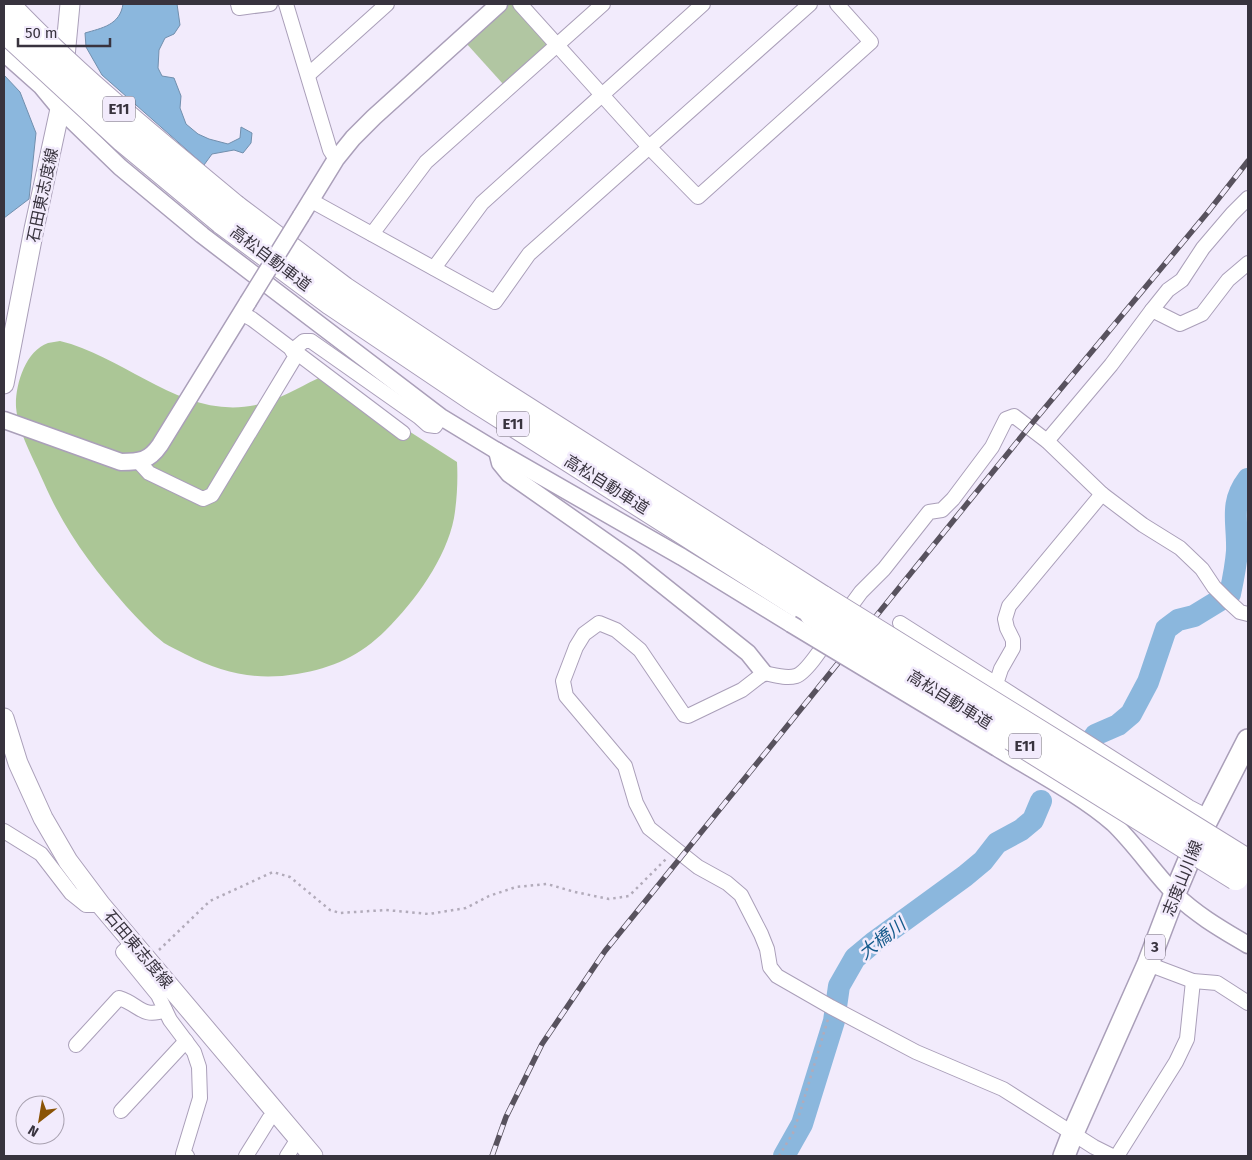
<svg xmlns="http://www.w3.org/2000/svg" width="1252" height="1160" font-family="'Fira Sans','Noto Sans JP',sans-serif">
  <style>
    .green { fill: #b1c6a2 }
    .forest { fill: #abc696 }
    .water { fill: #8bb7dd; stroke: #728fad }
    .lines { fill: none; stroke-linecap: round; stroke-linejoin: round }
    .river { stroke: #8bb7dd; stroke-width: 22 }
    .minor-casing { stroke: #aa9fb9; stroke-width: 16 }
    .tertiary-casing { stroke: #aa9fb9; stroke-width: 19 }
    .secondary-casing { stroke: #aa9fb9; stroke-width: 21 }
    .primary-casing { stroke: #aa9fb9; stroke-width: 24 }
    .motorway-casing { stroke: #aa9fb9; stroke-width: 26 }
    .path { stroke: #b2abba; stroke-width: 2.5; stroke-dasharray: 2.5 4; stroke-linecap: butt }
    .minor { stroke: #fff; stroke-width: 14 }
    .tertiary { stroke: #fff; stroke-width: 16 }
    .secondary { stroke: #fff; stroke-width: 19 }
    .primary { stroke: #fff; stroke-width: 21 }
    .motorway { stroke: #fff; stroke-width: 24 }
    .rail-casing { stroke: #58525e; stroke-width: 5.5 }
    .rail { stroke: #f2ebfc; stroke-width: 4; stroke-dasharray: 11; stroke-linecap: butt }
    .tertiary-bridge-casing { stroke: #aa9fb9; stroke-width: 19; stroke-linecap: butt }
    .motorway-bridge-casing { stroke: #aa9fb9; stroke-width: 26; stroke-linecap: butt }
    .tertiary-bridge { stroke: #fff; stroke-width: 16 }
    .motorway-bridge { stroke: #fff; stroke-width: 24 }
    .labels { text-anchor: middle; stroke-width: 5; stroke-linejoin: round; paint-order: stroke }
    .shield { fill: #f2ebfc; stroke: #706a77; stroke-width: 1 }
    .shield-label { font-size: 15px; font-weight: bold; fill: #38333e }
    .street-label { font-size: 16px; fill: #38333e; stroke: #f2ebfc }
    .water-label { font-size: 18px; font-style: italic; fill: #155b8b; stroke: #f2ebfc }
  </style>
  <rect width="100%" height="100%" fill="#f2ebfc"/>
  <path class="green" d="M506,4H513L548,44L503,84L466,43Z"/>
  <path class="forest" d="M60,341C130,358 189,427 267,402C286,396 305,384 323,376L457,462C458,480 457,500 454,518C446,559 415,601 386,630C360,656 333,668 297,674C255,681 223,673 185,654C178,650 170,647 164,643C150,632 138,619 126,606C92,567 65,531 44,483C34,459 18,433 16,407C15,386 25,351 48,343C52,342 56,342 60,341Z"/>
  <g class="water">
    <path d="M123,4H177L180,25L174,34L165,38L159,50L158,68L162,76L174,78L181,96L180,108L186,124L198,134L209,139L228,144L240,138L241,127L252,133L251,143L243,153L234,150L212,154L204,165L102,75L86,47L85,33C102,28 120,25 123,4Z"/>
    <path d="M4,75L20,92L36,133L29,199L4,218Z"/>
  </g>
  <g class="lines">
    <g class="river">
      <path d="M1095,735L1118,725L1131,714L1148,682L1166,629L1178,620L1194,616L1230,594C1233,580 1236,565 1237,551C1238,522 1229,504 1248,479"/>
      <path d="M784,1156L802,1124L834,1021L839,986L855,958L873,943L965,876L983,861L997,843L1021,830L1033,820L1041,801"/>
    </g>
    <g class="minor-casing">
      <g id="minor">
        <path d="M238,4L239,8L270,4"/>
        <path d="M286,4L330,150L336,159"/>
        <path d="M520,4L649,147L698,197L871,42L837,4"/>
        <path d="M308,75L387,4"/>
        <path d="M310,200L495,302L529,254L810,4"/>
        <path d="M372,234L426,162L603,4"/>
        <path d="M434,268L482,203L703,4"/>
        <path d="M1152,310L1168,290L1182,280L1203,248L1232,214L1248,198"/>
        <path d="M241,313L252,319L403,433"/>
        <path d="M292,351L304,341H311L419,417L428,425L435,426L441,417"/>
        <path d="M1047,441L1111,365L1152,310L1180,324L1202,314L1228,280L1248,263"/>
        <path d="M139,462L149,473L203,499L212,495L297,354"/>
        <path d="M1102,494L1009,606L1005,619L1007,628L1013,640V648L1001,669L996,684L1189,807L1208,817"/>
        <path d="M842,618L861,592L884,569L929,512L942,510L953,499L992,447L1006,419L1014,416L1047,441L1102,494L1143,525L1180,548L1202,569L1214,587L1228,601L1240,612L1248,614"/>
        <path d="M900,623L996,684"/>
        <path d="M830,636C824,645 806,673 796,676C786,679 774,675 764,673L742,690L688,716L684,715L640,650L616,630L599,623L584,634L576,647L563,681L566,696L625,766L636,803L649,828L698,867L727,883L741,895L761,934L767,949L770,967L777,976L831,1007L916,1052L1003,1089L1094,1147L1112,1156"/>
        <path d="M4,831L41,854L71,893L86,905H101"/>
        <path d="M133,943L123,952L158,995L170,1020L194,1052L199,1067L200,1098L183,1154L187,1156"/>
        <path d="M1148,964L1193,981L1217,983L1248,1003"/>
        <path d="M76,1045L119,998C139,1004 142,1019 165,1010"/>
        <path d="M121,1111L186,1041"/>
        <path d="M246,1156L269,1119L276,1112"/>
        <path d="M287,1156L294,1145L299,1140"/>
        <path d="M1117,1156L1176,1062L1187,1039L1193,981"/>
      </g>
    </g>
    <g class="tertiary-casing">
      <g id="tertiary">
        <path d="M4,53L41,86L60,109L120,167L202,235L441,417L497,451L682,557L791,624"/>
        <path d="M301,216L336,159L353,138L374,117L499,4"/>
        <path d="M4,420L121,462C140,462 149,461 160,445L248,302"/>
        <path d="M497,451L500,463L509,474L629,558L748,653L764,673"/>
        <path d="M997,748C1034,771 1081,795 1113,823C1136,845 1154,873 1176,895C1198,916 1223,930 1248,945"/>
      </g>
    </g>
    <g class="secondary-casing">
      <g id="secondary">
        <path d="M4,384L34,229L60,109L70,4"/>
        <path d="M4,718L18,763L43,818L68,861L101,905L313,1156"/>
      </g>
    </g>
    <g class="primary-casing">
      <path id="primary" d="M1064,1156L1073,1133L1148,964L1175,893L1200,834L1248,740"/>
    </g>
    <g class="motorway-casing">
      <g id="motorway">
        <path d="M235,207L344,289L489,385L823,598"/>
        <path d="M222,222L331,303L472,398L812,614"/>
      </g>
    </g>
    <g class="path">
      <path d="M159,950L210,901L273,872L290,877L330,910L340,913L386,910L429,914L466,908L489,896L516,887L547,884L575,892L609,899L629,896L668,857"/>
      <path d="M779,1156L793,1133L801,1109L828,1019"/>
    </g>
    <use href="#minor" class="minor"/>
    <use href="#tertiary" class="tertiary"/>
    <use href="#secondary" class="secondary"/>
    <use href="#primary" class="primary"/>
    <use href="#motorway" class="motorway"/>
    <g class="rail-casing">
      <path id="rail" d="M492,1156L506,1117L542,1044L605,951L1034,421L1208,212L1248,161"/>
    </g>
    <use href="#rail" class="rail"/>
    <g class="tertiary-bridge-casing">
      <g id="tertiary-bridge">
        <path d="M248,302L301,216"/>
        <path d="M791,624L997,748"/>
      </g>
    </g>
    <g class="motorway-bridge-casing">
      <g id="motorway-bridge">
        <path d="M7,4C77,78 157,142 235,207"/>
        <path d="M4,30L122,139L222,222"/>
        <path d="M823,598L1247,861"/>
        <path d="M812,614L1236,878"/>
      </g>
    </g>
    <use href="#tertiary-bridge" class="tertiary-bridge"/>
    <use href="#motorway-bridge" class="motorway-bridge"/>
  </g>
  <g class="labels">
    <g class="shield">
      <rect x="103" y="96.5" width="32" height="25" rx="4"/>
      <rect x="497" y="411.5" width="32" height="25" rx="4"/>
      <rect x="1009" y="733.5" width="32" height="25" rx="4"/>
      <rect x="1145" y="934.5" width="20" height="25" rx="4"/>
    </g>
    <g class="shield-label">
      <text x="119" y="114">E11</text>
      <text x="513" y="429">E11</text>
      <text x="1025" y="751">E11</text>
      <text x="1155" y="952">3</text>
    </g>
    <g class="street-label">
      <text transform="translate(42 195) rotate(-78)" y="6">石田東志度線</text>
      <text transform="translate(271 258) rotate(37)" y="6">高松自動車道</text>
      <text transform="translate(607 484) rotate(32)" y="6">高松自動車道</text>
      <text transform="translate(950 699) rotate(32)" y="6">高松自動車道</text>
      <text transform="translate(1182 878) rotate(-68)" y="6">志度山川線</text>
      <text transform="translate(139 949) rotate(50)" y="6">石田東志度線</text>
    </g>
    <g class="water-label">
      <text transform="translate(882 939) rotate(-38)" y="6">大橋川</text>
    </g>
  </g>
  <rect width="1252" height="1160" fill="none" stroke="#38333e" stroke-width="10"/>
  <g transform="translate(40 1120) rotate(211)"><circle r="24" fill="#f2ebfc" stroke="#a8a1b0"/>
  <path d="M0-4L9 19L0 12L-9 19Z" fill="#8a5305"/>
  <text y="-8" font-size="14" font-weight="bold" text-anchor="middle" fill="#38333e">N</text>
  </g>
  <path d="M18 38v8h92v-8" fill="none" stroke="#38333e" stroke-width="2.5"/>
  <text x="25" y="38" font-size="15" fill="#38333e" stroke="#f2ebfc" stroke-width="4" paint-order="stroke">50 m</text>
</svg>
